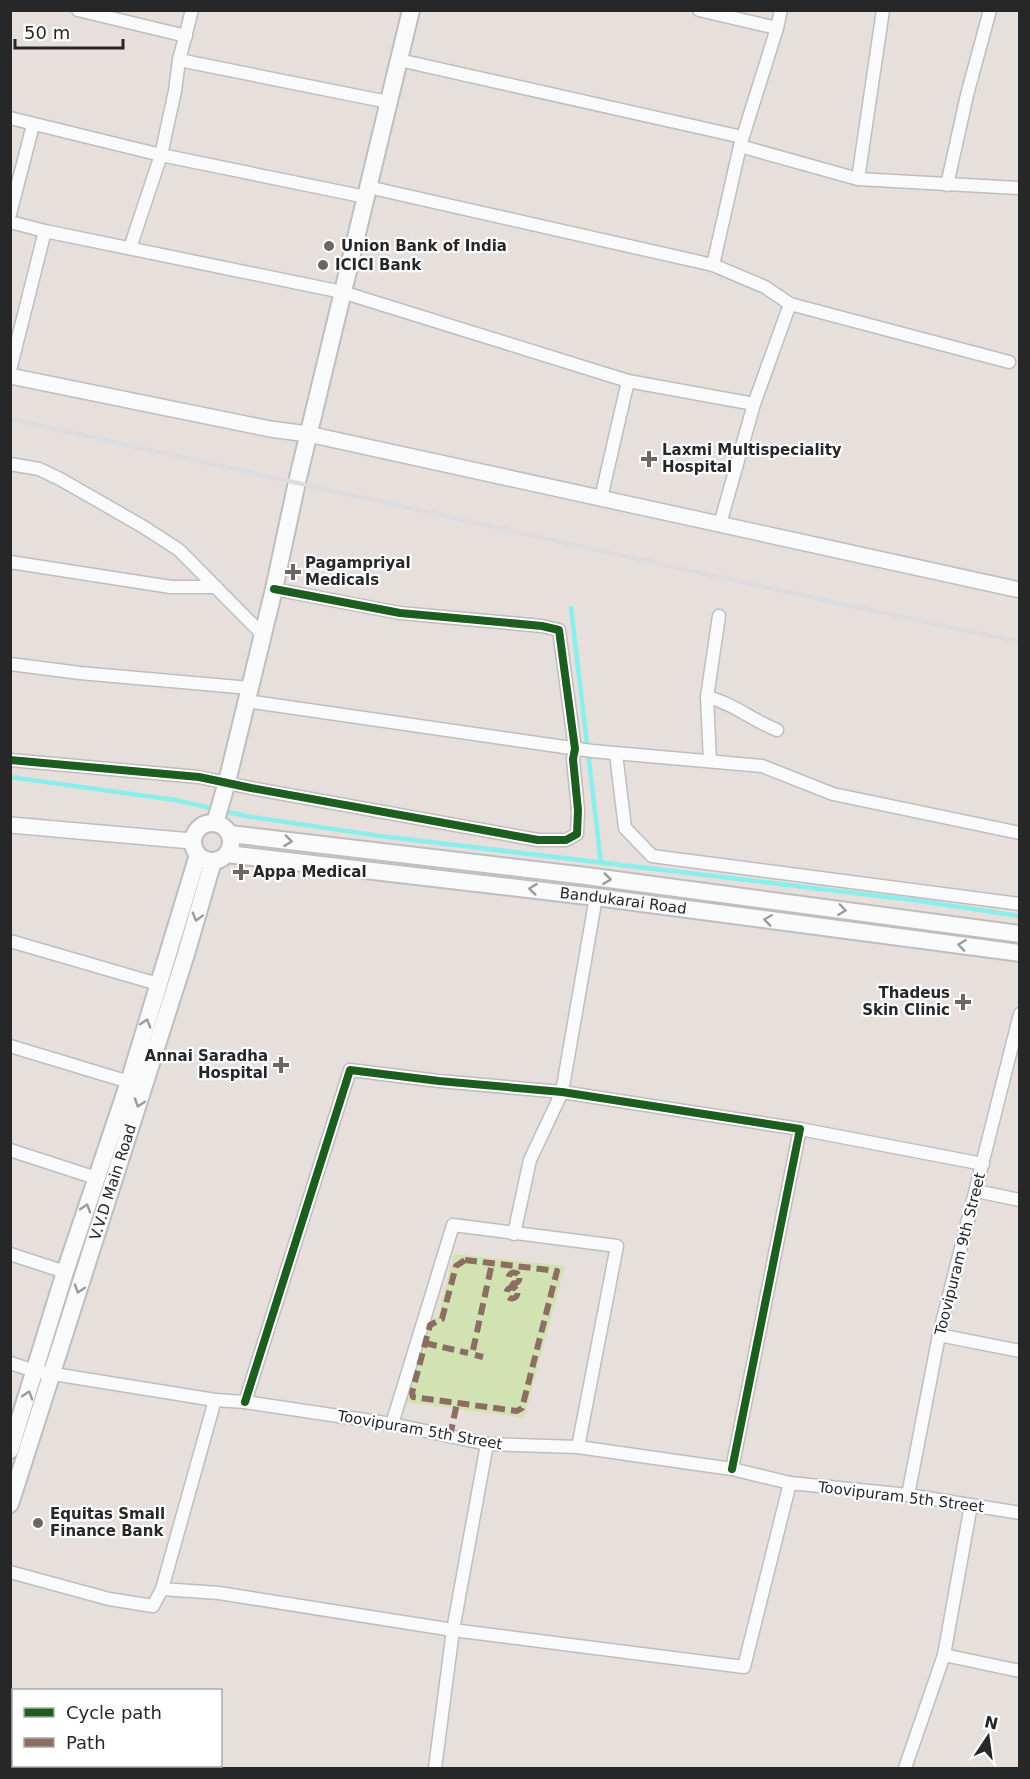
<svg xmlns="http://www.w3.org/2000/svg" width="1030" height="1779" font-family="'DejaVu Sans',sans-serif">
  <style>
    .green { fill: #d3e2b2 }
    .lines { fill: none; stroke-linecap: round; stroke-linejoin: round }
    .stream { stroke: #8aeeec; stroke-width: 4.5 }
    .minor-casing { stroke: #bfbebe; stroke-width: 15 }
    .tertiary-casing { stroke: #bfbebe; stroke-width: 18 }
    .secondary-casing { stroke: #bfbebe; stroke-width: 20 }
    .minor { stroke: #fbfafa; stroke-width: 12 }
    .tertiary { stroke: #fbfafa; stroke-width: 15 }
    .secondary { stroke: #fbfafa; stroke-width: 16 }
    .rail { stroke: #dcdcde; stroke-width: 4.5 }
    .quiet { stroke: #8d6e63; stroke-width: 6; stroke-dasharray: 12 6; stroke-linecap: butt }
    .cycleway-casing { stroke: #fff; stroke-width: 11 }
    .cycleway { stroke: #1b5e20; stroke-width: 8 }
    .oneway { stroke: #9c9b9b }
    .poi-dot { fill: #6a6766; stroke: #fff; stroke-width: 2 }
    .labels { text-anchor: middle; stroke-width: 4.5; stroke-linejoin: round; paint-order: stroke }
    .poi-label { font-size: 15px; font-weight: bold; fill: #272727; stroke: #fff; text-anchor: start }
    .street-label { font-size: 15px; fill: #272727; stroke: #fff }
  </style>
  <rect width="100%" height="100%" fill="#e6dfdc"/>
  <path class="green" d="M454,1254L565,1266L524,1418L405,1402L428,1320L438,1317Z"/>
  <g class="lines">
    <g class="stream">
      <path d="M571,608L601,863"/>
      <path d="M10,777L175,800L215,809"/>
      <path d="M223,811L246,816L380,836L913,900L1020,916"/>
    </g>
    <g class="minor-casing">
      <g id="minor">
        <path d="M78,10L186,36"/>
        <path d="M699,10L777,28"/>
        <path d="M883,10L858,179L1020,188"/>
        <path d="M179,60L388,102"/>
        <path d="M399,60L742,137"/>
        <path d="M10,118L161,155L366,197"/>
        <path d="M740,146L858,179"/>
        <path d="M947,185L967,95L990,10"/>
        <path d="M368,187L713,265L765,287L790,304L1009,362"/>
        <path d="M10,214L33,125"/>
        <path d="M10,222L45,231L342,292L628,381"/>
        <path d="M130,248L161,155L175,91L179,60L192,10"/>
        <path d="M713,265L740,146L777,28L781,10"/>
        <path d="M10,370L45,231"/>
        <path d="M10,464L39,469L60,479L142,526L179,550L263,635"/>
        <path d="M601,498L628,381L754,404"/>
        <path d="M720,524L754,404L790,304"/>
        <path d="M10,562L171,587H216"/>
        <path d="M10,664L80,673L250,688"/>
        <path d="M707,697C733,703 753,721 777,730"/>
        <path d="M246,701L592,751L762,766L833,794L1020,833"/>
        <path d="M616,754L625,828L652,856L1020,904"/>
        <path d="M10,760L199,777L251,788L538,840H566L577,834L578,810L573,759L575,749L559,630L542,626L400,613L274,589"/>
        <path d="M710,761L707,697L719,616"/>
        <path d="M10,941L158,984"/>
        <path d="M10,1046L129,1082"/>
        <path d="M800,1129L983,1164"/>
        <path d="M10,1150L96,1178"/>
        <path d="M976,1191L1020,1200"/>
        <path d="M514,1234L530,1160L562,1092L596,897"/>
        <path d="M10,1254L65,1272"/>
        <path d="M939,1335L1020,1351"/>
        <path d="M10,1363L35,1371L215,1400L245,1402L392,1424L487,1444L578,1447L732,1469L790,1483L908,1495L1020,1513"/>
        <path d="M215,1400L162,1589L219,1593L453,1630L744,1667L790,1483"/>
        <path d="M245,1402L350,1070L439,1081L562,1092L800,1129L732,1469"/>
        <path d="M392,1424L453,1225L617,1246L578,1447"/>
        <path d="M908,1495L939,1335L1020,1014"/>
        <path d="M10,1572L109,1599L153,1606L162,1589"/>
        <path d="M944,1655L1020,1671"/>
        <path d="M435,1768L453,1630L487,1444"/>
        <path d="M905,1768L944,1655L971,1505"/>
      </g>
    </g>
    <g class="tertiary-casing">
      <g id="tertiary">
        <path d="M10,376L270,429L308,434L1020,590"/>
        <path d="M10,825L192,841"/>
        <path d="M10,1746H14"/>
        <path d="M147,1766L168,1768"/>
      </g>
    </g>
    <g class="secondary-casing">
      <g id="secondary">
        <circle cx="212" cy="842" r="19"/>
        <path d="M215,823L227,782L274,589L297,482L411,10"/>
        <path d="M230,834L586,876L1020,934"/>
        <path id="s1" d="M227,854L596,897L1020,953"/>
        <path d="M10,1450L65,1272L129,1082L198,855"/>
        <path id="s2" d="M10,1504L186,954L213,861"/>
      </g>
    </g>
    <use href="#minor" class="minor"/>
    <use href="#tertiary" class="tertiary"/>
    <use href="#secondary" class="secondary"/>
    <path class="rail" d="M10,419C347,493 682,571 1020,642"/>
    <g class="quiet">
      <path d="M465,1260L557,1271L522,1408L517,1411L413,1397L412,1393L430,1325L442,1319L456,1266Z"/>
      <circle cx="514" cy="1278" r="5.5"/>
      <circle cx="512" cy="1293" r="5.5"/>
      <path d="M425,1343L468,1353"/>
      <path d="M473,1350L492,1263"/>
      <path d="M475,1355L483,1357"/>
      <path d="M450,1436L457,1403"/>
    </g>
    <g class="cycleway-casing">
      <g id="cycleway">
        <path d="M10,760L199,777L251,788L538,840H566L577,834L578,810L573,759L575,749L559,630L542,626L400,613L274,589"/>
        <path d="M245,1402L350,1070L439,1081L562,1092L800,1129L732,1469"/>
      </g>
    </g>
    <use href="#cycleway" class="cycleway"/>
  </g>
  <defs><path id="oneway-chevron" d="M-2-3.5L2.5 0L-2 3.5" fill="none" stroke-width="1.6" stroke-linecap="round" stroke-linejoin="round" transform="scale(1.5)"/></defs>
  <g class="oneway">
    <use href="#oneway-chevron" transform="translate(288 841) rotate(7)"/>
    <use href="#oneway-chevron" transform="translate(607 879) rotate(7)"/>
    <use href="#oneway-chevron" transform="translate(533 889) rotate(-173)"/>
    <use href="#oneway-chevron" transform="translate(842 910) rotate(8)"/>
    <use href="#oneway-chevron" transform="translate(197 917) rotate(106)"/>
    <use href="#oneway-chevron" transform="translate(768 920) rotate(-172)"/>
    <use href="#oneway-chevron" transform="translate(962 945) rotate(-172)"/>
    <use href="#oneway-chevron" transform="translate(146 1023) rotate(-73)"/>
    <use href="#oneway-chevron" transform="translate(139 1103) rotate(108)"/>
    <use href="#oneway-chevron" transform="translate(86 1208) rotate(-72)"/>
    <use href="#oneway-chevron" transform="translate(79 1289) rotate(108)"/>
    <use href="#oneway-chevron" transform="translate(28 1395) rotate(-73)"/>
  </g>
  <g class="poi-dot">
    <circle cx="329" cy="246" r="6"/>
    <circle cx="323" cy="265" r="6"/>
    <path d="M646 450h6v6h6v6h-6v6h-6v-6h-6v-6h6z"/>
    <path d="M290 563h6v6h6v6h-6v6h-6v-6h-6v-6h6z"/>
    <path d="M238 863h6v6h6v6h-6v6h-6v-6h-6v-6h6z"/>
    <path d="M960 993h6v6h6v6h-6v6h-6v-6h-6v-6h6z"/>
    <path d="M278 1056h6v6h6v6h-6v6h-6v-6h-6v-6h6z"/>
    <circle cx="38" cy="1523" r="6"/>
  </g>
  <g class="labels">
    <g class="poi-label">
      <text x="341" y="251">Union Bank of India</text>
      <text x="335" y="270">ICICI Bank</text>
      <text x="662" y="455">Laxmi Multispeciality<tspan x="662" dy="17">Hospital</tspan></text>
      <text x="305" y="568">Pagampriyal<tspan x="305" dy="17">Medicals</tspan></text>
      <text x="253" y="877">Appa Medical</text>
      <text x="950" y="998" text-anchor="end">Thadeus<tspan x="950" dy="17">Skin Clinic</tspan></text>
      <text x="268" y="1061" text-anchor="end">Annai Saradha<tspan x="268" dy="17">Hospital</tspan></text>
      <text x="50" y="1519">Equitas Small<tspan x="50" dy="17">Finance Bank</tspan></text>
    </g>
    <g class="street-label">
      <text dy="5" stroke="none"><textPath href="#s1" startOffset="399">Bandukarai Road</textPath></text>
      <text dy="5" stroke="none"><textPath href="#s2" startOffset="338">V.V.D Main Road</textPath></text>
      <text transform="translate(960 1254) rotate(-76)" y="5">Toovipuram 9th Street</text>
      <text transform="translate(420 1430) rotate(10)" y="5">Toovipuram 5th Street</text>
      <text transform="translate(901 1497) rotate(7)" y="5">Toovipuram 5th Street</text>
    </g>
  </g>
  <rect width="1030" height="1779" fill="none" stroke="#272727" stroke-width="24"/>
  <rect x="12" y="1689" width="210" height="78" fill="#ffffff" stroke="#a9a9a9" stroke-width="1.5"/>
  <rect x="24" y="1708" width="30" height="9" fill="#1b5e20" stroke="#a9a9a9" stroke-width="1.5"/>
  <text x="66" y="1719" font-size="18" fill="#272727">Cycle path</text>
  <rect x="24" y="1738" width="30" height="9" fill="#8d6e63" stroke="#a9a9a9" stroke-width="1.5"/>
  <text x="66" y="1749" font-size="18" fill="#272727">Path</text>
  <g transform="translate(988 1737) rotate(13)" stroke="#ffffff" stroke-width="4.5" paint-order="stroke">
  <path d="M0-4.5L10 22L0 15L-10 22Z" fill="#272727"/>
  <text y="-9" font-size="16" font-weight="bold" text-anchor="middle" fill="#272727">N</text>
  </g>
  <path d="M15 39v9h108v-9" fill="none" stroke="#272727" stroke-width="3"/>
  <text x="24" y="39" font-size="18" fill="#272727" stroke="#ffffff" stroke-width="4.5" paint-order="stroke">50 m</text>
</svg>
